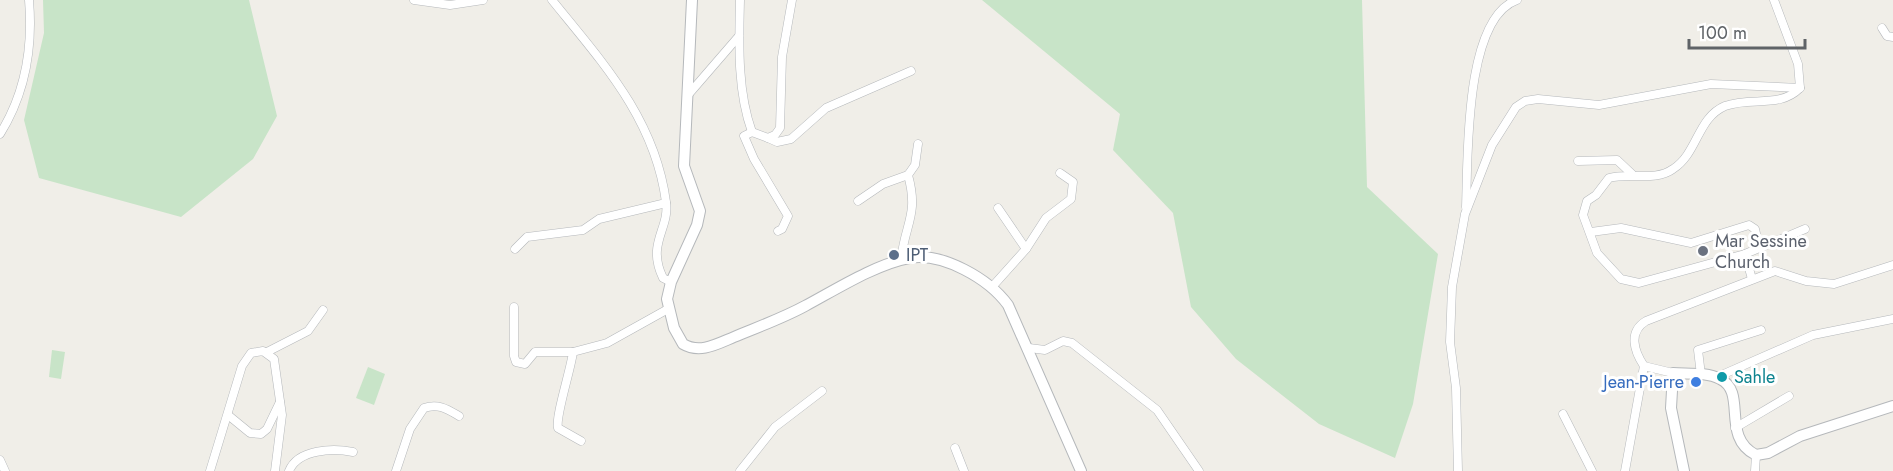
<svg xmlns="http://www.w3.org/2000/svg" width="1893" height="471" font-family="Jost,sans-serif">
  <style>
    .green { fill: #c8e4c8 }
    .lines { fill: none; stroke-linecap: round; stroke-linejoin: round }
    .minor-casing { stroke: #b5b8bb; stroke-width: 9 }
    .tertiary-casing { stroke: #b5b8bb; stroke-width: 12 }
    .minor { stroke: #fff; stroke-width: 8 }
    .tertiary { stroke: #fff; stroke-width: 10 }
    .worship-dot { fill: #6b7280; stroke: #fff; stroke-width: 2 }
    .service-dot { fill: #5c6f8a; stroke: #fff; stroke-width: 2 }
    .culture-dot { fill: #0f9aa8; stroke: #fff; stroke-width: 2 }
    .shop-dot { fill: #3f7fe0; stroke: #fff; stroke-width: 2 }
    .labels { text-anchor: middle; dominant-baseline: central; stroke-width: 6; stroke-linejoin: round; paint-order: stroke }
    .worship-label { font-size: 18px; fill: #5b616d; stroke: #fff; text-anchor: start }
    .service-label { font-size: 18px; fill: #4e5e75; stroke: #fff; text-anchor: start }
    .culture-label { font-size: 18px; fill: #0d838f; stroke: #fff; text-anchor: start }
    .shop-label { font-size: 18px; fill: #366cbe; stroke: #fff; text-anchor: end }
  </style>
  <rect width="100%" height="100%" fill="#f0eee8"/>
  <g class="green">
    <polygon points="43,0 249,0 277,116 253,159 181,217 39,178 24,120 44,33"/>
    <polygon points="982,0 1362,0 1367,187 1438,254 1413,404 1395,458 1319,424 1236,359 1191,307 1173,213 1113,150 1120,114"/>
    <polygon points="52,350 65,352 61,379 49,377"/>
    <polygon points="368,367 385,374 374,405 356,398"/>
  </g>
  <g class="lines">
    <defs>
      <g id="minor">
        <polyline points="414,0 450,5 483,0"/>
        <path d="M 552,0 C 603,63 655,119 666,202 C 670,229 646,243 663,278 L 671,282"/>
        <path d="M 740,0 C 739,42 737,91 752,132 L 768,138 L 775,135 L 780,128 L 782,57 L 792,0"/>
        <polyline points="1882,28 1887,36 1893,37"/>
        <polyline points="688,95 739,36"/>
        <polyline points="752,132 744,136 754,159 788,216 782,229 778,231"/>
        <path d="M 0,134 C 25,94 33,47 29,0"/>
        <polyline points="768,138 777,142 791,139 826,108 911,71"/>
        <polyline points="1578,161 1617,160 1633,175"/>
        <polyline points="858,201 883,184 908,175"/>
        <path d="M 1466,207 C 1468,159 1464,18 1517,0"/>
        <polyline points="998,208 1026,249"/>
        <polyline points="1591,232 1621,228 1691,243 1749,225 1755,229 1759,247"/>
        <polyline points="515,249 527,237 583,230 599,219 666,203"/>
        <path d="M 1745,254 L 1639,283 L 1621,279 L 1597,253 L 1583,215 L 1587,201 L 1596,195 L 1609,178 C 1630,172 1655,182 1673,169 C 1698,153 1697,118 1725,106 C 1752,96 1779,109 1800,88 L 1798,64 L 1774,0"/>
        <path d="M 901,260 C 905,223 919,215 908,175 L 915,165 L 918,144"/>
        <polyline points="1752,279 1745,254 1805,229"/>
        <polyline points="992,287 1026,249 1046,218 1071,199 1073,182 1060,173"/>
        <polyline points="514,307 514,356 516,362 525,364 535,352 573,352 607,343 668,309"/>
        <polyline points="1029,348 1045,350 1063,341 1072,343 1157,410 1199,471"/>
        <polyline points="267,352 308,331 323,310"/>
        <path d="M 573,352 C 571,369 555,417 558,428 L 581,441"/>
        <path d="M 1673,373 L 1644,366 C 1634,351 1628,332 1646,321 L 1775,271 L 1806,281 L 1834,284 L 1893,265"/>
        <polyline points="1701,375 1698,350 1761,330"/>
        <polyline points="1717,377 1813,335 1893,319"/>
        <polyline points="1563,414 1592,471"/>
        <polyline points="228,415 250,433 261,434 267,429 280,402"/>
        <polyline points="1735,428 1789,396"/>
        <polyline points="955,448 964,471"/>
        <polyline points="0,460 5,471"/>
        <polyline points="210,471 242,366 251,353 263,351 274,359 282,415 275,471"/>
        <path d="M 289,471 C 298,449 333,448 353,452"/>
        <path d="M 396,471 L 410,429 L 424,408 C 438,403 447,409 459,416"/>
        <polyline points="740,471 775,427 822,391"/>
        <polyline points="1458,471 1456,388 1450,342 1452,287 1465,214 1492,145 1516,107 1525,101 1538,99 1599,105 1711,84 1800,88"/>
        <polyline points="1625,471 1644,366"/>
        <polyline points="1755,471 1756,455"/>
      </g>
      <g id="tertiary">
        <path d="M 692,0 L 684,166 L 700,211 L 697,225 L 671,282 L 667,299 L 674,328 L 683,344 C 700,354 717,344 734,337 C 758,327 783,318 805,306 C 835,290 876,264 909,258 C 943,252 989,279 1008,305 L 1081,471"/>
        <path d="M 1684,471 L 1671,408 L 1673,373 C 1688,374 1707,372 1720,379 C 1748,392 1720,437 1756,455 L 1768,453 L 1800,436 L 1893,406"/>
      </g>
    </defs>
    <use href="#minor" class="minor-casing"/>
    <use href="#tertiary" class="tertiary-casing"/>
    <use href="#minor" class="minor"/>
    <use href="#tertiary" class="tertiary"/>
  </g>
  <circle class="worship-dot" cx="1703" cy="251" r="6"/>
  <circle class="service-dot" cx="894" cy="255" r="6"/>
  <circle class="culture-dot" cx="1722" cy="377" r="6"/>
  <circle class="shop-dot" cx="1696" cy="382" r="6"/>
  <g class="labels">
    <g class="worship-label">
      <text x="1715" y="241">Mar Sessine<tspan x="1715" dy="21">Church</tspan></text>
    </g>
    <g class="service-label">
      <text x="906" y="255">IPT</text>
    </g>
    <g class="culture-label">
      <text x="1734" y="377">Sahle</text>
    </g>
    <g class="shop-label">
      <text x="1684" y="382">Jean-Pierre</text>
    </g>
  </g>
  <path d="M1689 39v9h116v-9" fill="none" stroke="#5f6367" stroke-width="3"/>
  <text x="1698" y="39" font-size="18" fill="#5f6367" stroke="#ffffff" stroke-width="4.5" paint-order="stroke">100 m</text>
</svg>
